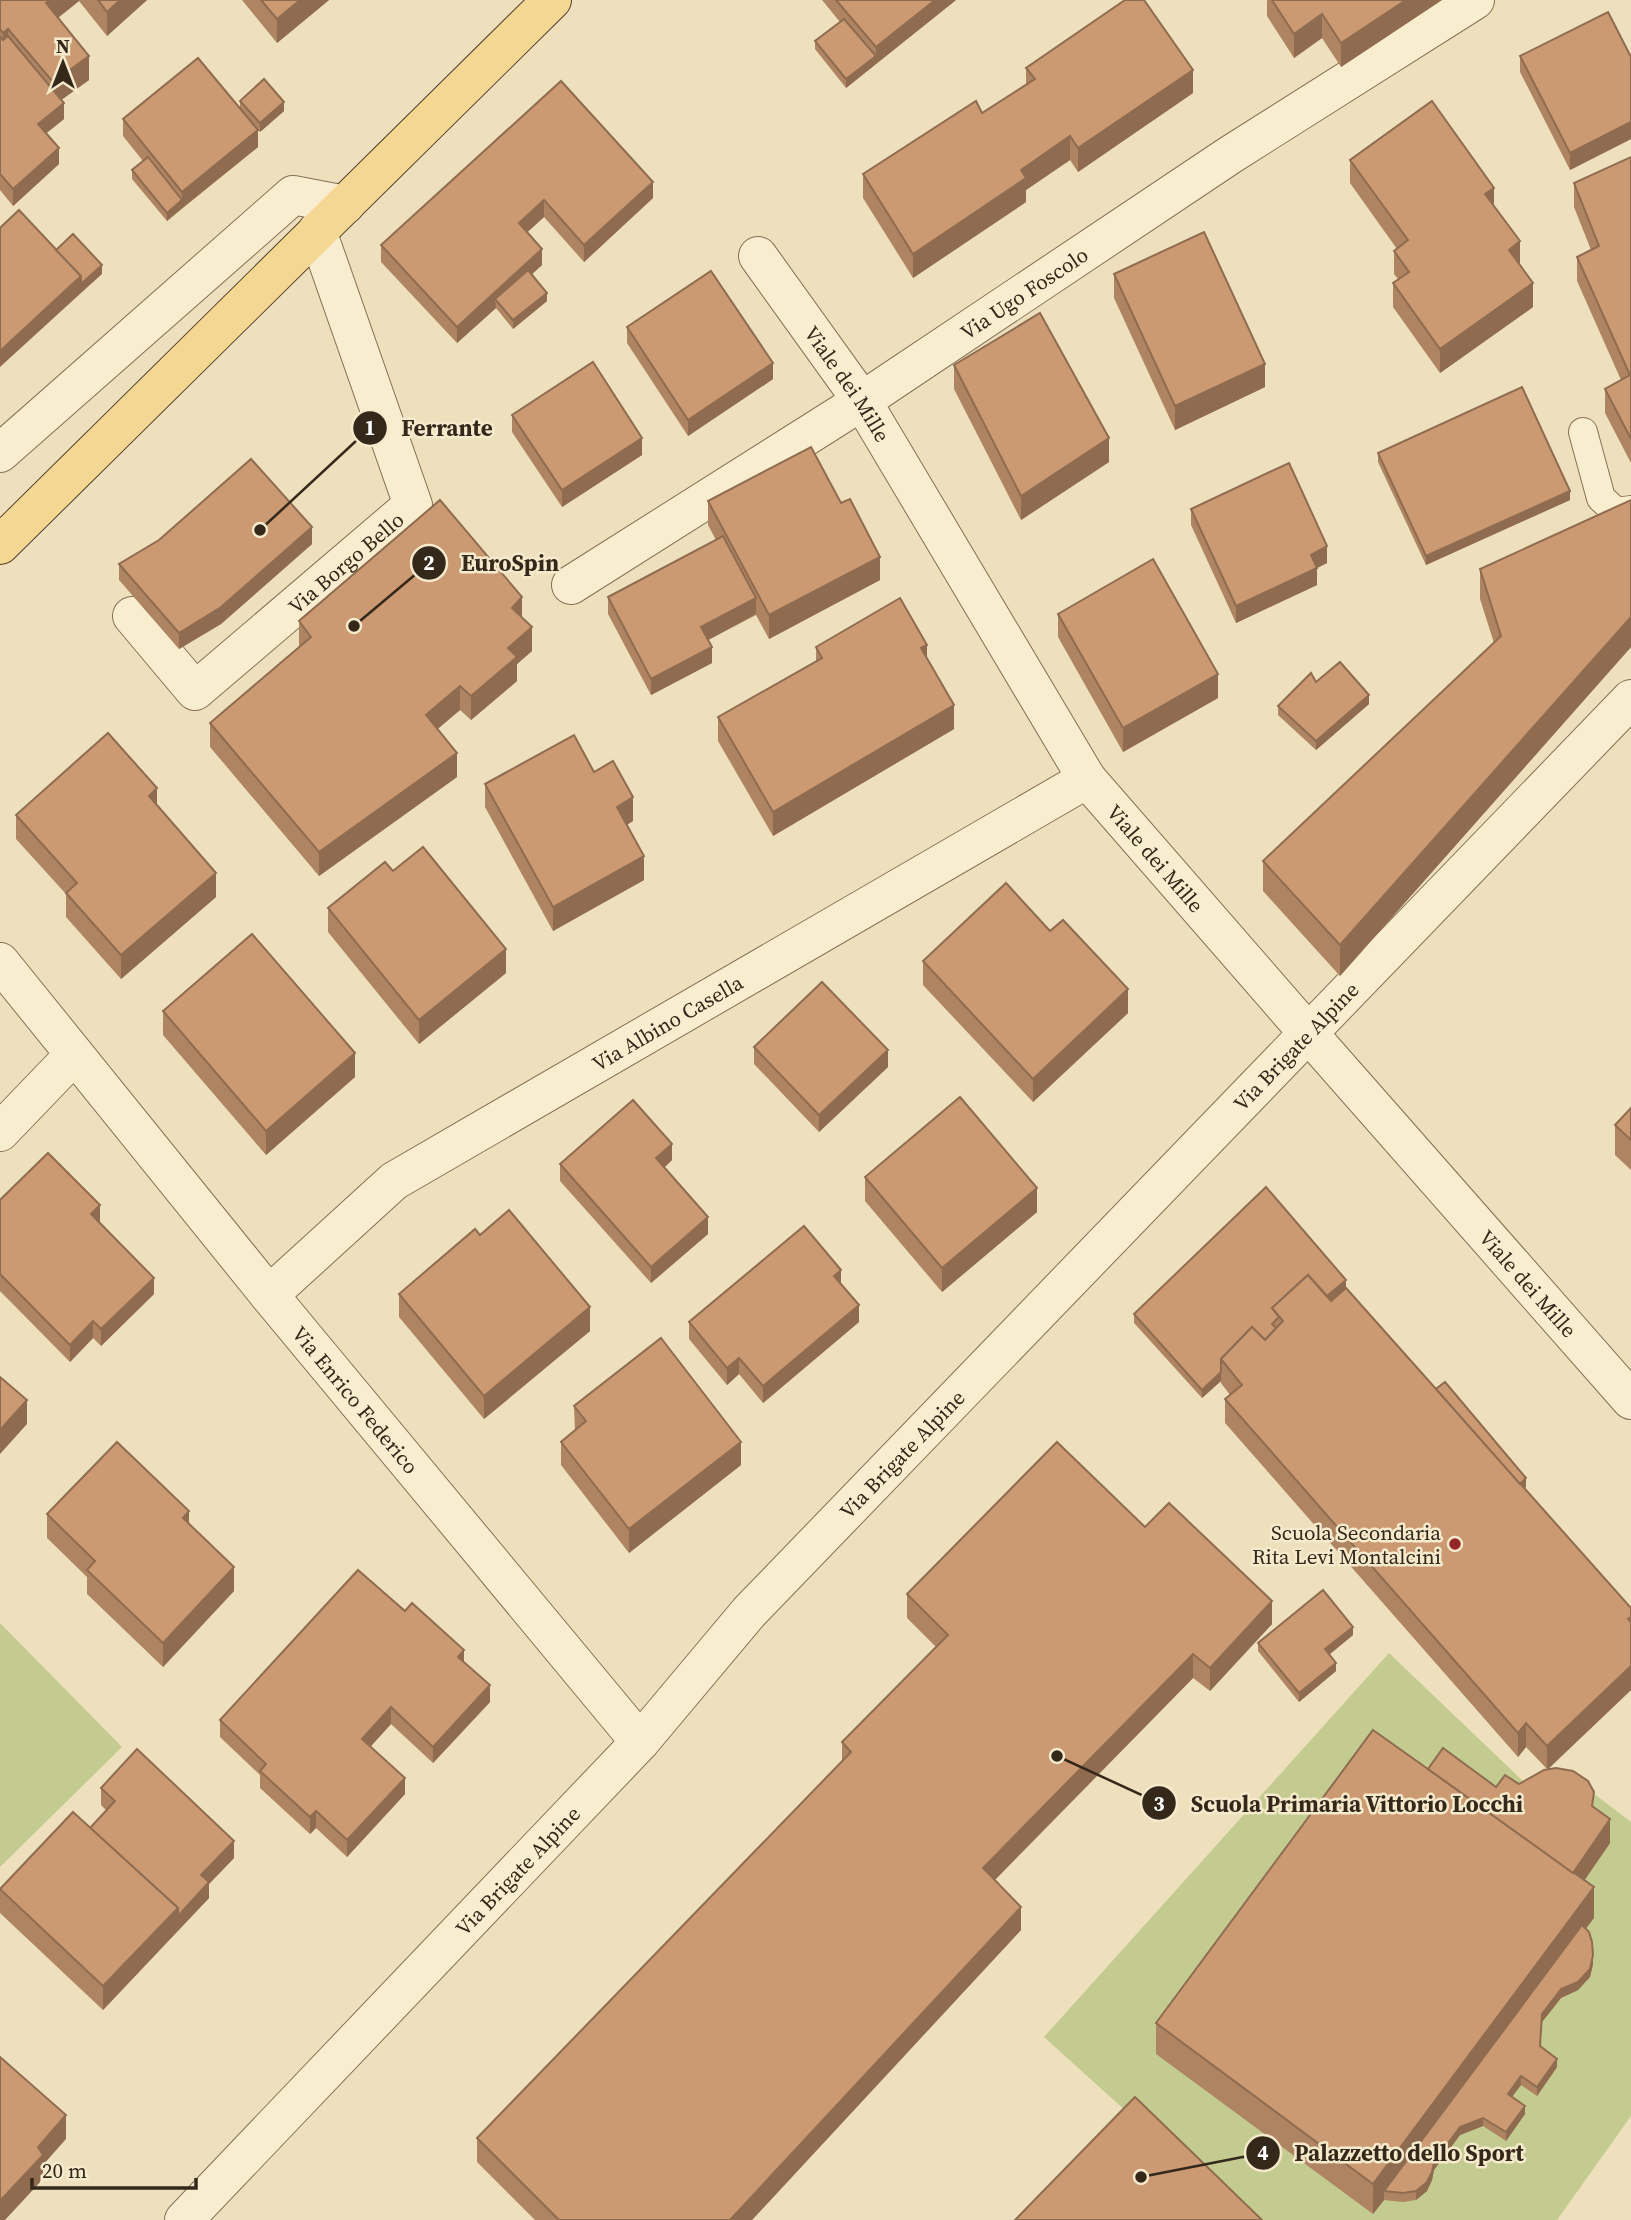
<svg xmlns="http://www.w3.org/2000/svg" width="1631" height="2220" font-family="'Source Serif 4',serif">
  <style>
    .green { fill: #c3cb91 }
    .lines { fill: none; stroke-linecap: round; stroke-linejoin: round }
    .service-casing { stroke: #857056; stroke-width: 30 }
    .pedestrian-casing { stroke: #857056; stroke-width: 40 }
    .minor-casing { stroke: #857056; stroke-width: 40 }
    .primary-casing { stroke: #523e2b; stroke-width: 40 }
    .service { stroke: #f9edcf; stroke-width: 28 }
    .pedestrian { stroke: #f9edcf; stroke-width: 38 }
    .minor { stroke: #f9edcf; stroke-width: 38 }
    .primary { stroke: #f3d792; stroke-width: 38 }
    .wall { fill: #af8462 }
    .shaded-wall { fill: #8f6c50 }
    .building { fill: #cc9a72; stroke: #8f6c50; stroke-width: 2 }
    .poi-dot { fill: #942826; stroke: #f5eacc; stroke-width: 2.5 }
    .labels { text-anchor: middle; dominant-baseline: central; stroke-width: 5; stroke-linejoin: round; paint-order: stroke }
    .street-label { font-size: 21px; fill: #34281b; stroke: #f5eacc }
    .poi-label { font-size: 21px; fill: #34281b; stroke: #f5eacc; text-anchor: end }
    .leader { fill: none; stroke: #34281b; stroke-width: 2.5 }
    .callout-dot { fill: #34281b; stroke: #f5eacc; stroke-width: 2.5 }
    .mark-label { font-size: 21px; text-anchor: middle; font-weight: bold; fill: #fff }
    .callout-label { font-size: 23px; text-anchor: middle; font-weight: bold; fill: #34281b; stroke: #f5eacc; stroke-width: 5; stroke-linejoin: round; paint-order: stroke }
  </style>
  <rect width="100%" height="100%" fill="#eee0bc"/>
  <g class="green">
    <polygon points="0,1623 122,1747 0,1867"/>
    <polygon points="1389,1653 1524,1782 1580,1783 1631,1822 1631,2116 1557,2220 1027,2220 1128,2113 1044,2037"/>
  </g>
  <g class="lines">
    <defs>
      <polyline id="service" points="1583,432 1601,498 1616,512 1631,510"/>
      <g id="pedestrian">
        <path id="s1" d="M 1309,1034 L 1631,1400"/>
      </g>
      <g id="minor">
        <path id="s2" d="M 758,256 L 862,401 L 1087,779 L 1309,1034"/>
        <polyline points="0,453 293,195 345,205"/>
        <path id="s3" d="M 571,585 L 862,401 L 1230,155 L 1475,0"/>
        <path id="s4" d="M 132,616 L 195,691 L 413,505 L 317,231"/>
        <path id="s5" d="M 0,962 L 269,1295 L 640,1742"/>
        <polyline points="0,1132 74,1055"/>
        <path id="s6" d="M 269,1295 L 394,1181 L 1087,779"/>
        <path id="s7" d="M 184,2220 L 640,1742 L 749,1612 L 1631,699"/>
      </g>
      <polyline id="primary" points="0,545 552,0"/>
    </defs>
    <use href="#service" class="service-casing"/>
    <use href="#pedestrian" class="pedestrian-casing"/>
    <use href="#minor" class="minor-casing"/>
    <use href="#primary" class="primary-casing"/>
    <use href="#service" class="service"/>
    <use href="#pedestrian" class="pedestrian"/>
    <use href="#minor" class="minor"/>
    <use href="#primary" class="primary"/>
  </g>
  <g class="wall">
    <polygon points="0,0 147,0 107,36 79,1 58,18 89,80 61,100 64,119 46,133 59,164 13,206 0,190"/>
    <polygon points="242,0 329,0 277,43"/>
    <polygon points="822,0 956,0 846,88 815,49 815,41 840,22"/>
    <polygon points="1267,0 1442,0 1341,67 1322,38 1294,58 1267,16"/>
    <polygon points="1520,56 1631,57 1631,139 1570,170 1520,72"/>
    <polygon points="1026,68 1193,93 1078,172 1070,160 1026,190 1026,202 913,278 863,198 863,174 982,113 1026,85"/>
    <polygon points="561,81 653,198 584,262 544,217 527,232 542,265 532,274 547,301 513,329 496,308 457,343 381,262 381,245"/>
    <polygon points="240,101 284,111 260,132 252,123 258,147 167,221 132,179 132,170 143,161 123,136 123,119 240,108"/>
    <polygon points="1631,157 1631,463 1605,413 1605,389 1621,380 1577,281 1577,257 1591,250 1574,207 1574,183"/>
    <polygon points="1350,160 1494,206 1520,265 1533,307 1440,373 1393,307 1393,283 1398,279 1394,274 1394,251 1397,249 1350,183"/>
    <polygon points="1114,274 1265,387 1175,430 1114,298"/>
    <polygon points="627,327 773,379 688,436 627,343"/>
    <polygon points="954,365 1109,462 1021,520 954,389"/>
    <polygon points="512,415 642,455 562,507 512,432"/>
    <polygon points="1378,453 1570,500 1426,565 1378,462"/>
    <polygon points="1631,500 1631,647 1340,976 1263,891 1263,861 1494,643 1480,599 1480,569"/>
    <polygon points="708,501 880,580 769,639 756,615 708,640 712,663 651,695 608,614 608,597 716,540 708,525"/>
    <polygon points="1191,509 1327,563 1317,568 1317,585 1236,623 1191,525"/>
    <polygon points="312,544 221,624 179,649 119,580 119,564"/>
    <polygon points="1058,614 1218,698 1123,752 1058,637"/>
    <polygon points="522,618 532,651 517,664 517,681 471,720 460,710 437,729 457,777 319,876 210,747 210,723 300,647 299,645 299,621"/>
    <polygon points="816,647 927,659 954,729 773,836 718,741 718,717 816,661"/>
    <polygon points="1369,704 1316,750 1278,715 1278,706"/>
    <polygon points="594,772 633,821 627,825 644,880 553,931 485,807 485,784"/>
    <polygon points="157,806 216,897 121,979 66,917 66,894 16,839 16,815"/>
    <polygon points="393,871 506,973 419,1044 328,932 328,908"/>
    <polygon points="1050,931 1128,1013 1033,1102 923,985 923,961"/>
    <polygon points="163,1011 355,1077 266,1155 163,1035"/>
    <polygon points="754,1047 888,1067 819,1132 754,1064"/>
    <polygon points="1631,1108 1631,1170 1615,1155 1615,1125"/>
    <polygon points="672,1160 664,1168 708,1234 651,1283 560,1181 560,1164"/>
    <polygon points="865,1177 1037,1212 942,1292 865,1201"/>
    <polygon points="0,1200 100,1222 154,1294 101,1346 93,1338 70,1362 0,1291"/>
    <polygon points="480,1235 590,1331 484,1419 399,1317 399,1294"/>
    <polygon points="841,1284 859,1322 763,1403 739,1374 727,1385 689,1339 689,1322"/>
    <polygon points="1346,1288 1436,1389 1526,1487 1524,1488 1631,1608 1631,1690 1548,1769 1594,1807 1610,1843 1584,1881 1594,1918 1585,1928 1593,1964 1590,1977 1578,1990 1561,1998 1542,2022 1540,2046 1557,2067 1537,2096 1521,2085 1512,2097 1525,2114 1506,2141 1483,2126 1460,2135 1434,2170 1432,2180 1427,2191 1416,2200 1403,2202 1384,2200 1373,2214 1156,2054 1156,2023 1428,1769 1496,1787 1519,1784 1547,1769 1526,1747 1518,1757 1225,1423 1225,1399 1230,1395 1221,1383 1221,1381 1202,1398 1134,1323 1134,1314"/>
    <polygon points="574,1406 741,1465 629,1553 561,1465 561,1442 575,1431"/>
    <polygon points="47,1514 189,1523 234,1591 163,1667 87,1594 87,1577 47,1538"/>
    <polygon points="1145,1527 1272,1624 1210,1691 1193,1678 995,1880 1021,1930 752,2220 535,2220 477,2162 477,2138 842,1762 842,1742 936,1647 907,1618 907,1594"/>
    <polygon points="1353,1635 1330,1654 1336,1671 1299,1702 1258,1651 1258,1643"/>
    <polygon points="464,1663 490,1702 433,1763 391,1724 370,1747 405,1794 347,1857 316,1828 310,1834 260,1788 260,1775 220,1737 220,1720"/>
    <polygon points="101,1788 234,1858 209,1884 209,1898 103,2010 0,1913 0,1889 90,1828 106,1810 101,1805"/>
  </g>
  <g class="shaded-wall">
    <polygon points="50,0 79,0 79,1 46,27 46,3"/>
    <polygon points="120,0 147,0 107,36 107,12"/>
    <polygon points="300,0 329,0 277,43 277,19"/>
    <polygon points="935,0 956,0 876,64 876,47"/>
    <polygon points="1406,0 1442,0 1341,67 1341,43"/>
    <polygon points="1322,14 1322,38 1294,58 1294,34"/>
    <polygon points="8,29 8,53 3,57 3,33"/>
    <polygon points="89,56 89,80 53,106 53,82"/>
    <polygon points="876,56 876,64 846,88 846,79"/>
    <polygon points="1193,70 1193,93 1078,172 1078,148"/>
    <polygon points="284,102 284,111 260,132 260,123"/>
    <polygon points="64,103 64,119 38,140 38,124"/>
    <polygon points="1631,122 1631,139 1570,170 1570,153"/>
    <polygon points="258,130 258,147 182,208 182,192"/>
    <polygon points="1070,136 1070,160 1026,190 1026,202 913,278 913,254 1021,170"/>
    <polygon points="59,148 59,164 13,206 13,189"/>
    <polygon points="653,182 653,198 584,262 584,245"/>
    <polygon points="1494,188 1494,212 1485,194"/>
    <polygon points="182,200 182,208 167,221 167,213"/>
    <polygon points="544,200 544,217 519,240 519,223"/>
    <polygon points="1520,241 1520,265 1509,250"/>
    <polygon points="542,249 542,265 500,304 495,299 496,308 457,343 457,327"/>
    <polygon points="102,265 102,274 81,293 81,284"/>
    <polygon points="81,276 81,293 0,367 0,351"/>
    <polygon points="1533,283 1533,307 1440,373 1440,349"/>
    <polygon points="547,293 547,301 513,329 513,320"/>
    <polygon points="773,363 773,379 688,436 688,420"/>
    <polygon points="1265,364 1265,387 1175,430 1175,406"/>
    <polygon points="642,438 642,455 562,507 562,490"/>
    <polygon points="1109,438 1109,462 1021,520 1021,496"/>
    <polygon points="1570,491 1570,500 1426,565 1426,556"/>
    <polygon points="312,527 312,544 221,624 179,649 179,633"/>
    <polygon points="1327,546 1327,563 1311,571 1311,555"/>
    <polygon points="880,557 880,580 769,639 769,615"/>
    <polygon points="1317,568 1317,585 1236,623 1236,606"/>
    <polygon points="522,597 522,621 512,608"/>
    <polygon points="756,598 756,614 701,644 701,627"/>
    <polygon points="1631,617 1631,647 1340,976 1340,945"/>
    <polygon points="532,627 532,651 517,664 517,681 471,720 471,696 508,648"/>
    <polygon points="927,645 927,669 921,648"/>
    <polygon points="712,647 712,663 651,695 651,679"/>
    <polygon points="1218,674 1218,698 1123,752 1123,728"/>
    <polygon points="460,686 460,710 426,739 426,715"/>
    <polygon points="1369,695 1369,704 1316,750 1316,741"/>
    <polygon points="954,705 954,729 773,836 773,812"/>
    <polygon points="457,753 457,777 319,876 319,852"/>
    <polygon points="157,788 157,812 149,796"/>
    <polygon points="633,797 633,821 617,830 617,807"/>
    <polygon points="644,856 644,880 553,931 553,907"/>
    <polygon points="216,873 216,897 121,979 121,955"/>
    <polygon points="506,949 506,973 419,1044 419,1020"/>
    <polygon points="1128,989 1128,1013 1033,1102 1033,1079"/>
    <polygon points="888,1050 888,1067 819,1132 819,1115"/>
    <polygon points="355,1053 355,1077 266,1155 266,1131"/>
    <polygon points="672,1144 672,1160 656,1175 656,1158"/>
    <polygon points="1037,1188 1037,1212 942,1292 942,1268"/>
    <polygon points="100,1205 100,1222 91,1230 91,1214"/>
    <polygon points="708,1217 708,1234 651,1283 651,1267"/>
    <polygon points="841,1270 841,1286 834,1276"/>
    <polygon points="154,1278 154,1294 101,1346 101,1329"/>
    <polygon points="1346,1280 1346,1288 1318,1311 1318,1303"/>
    <polygon points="859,1305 859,1322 763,1403 763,1386"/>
    <polygon points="590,1307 590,1331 484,1419 484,1396"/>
    <polygon points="93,1321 93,1338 70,1362 70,1345"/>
    <polygon points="739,1358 739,1374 727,1385 727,1368"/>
    <polygon points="1221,1372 1221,1381 1202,1398 1202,1390"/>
    <polygon points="27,1400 27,1424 0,1454 0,1430"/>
    <polygon points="741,1442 741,1465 629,1553 629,1529"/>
    <polygon points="1526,1478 1526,1487 1512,1499 1512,1491"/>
    <polygon points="189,1511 189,1535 183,1518"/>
    <polygon points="234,1567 234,1591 163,1667 163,1643"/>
    <polygon points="1272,1601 1272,1624 1210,1691 1210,1668"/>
    <polygon points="1353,1627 1353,1635 1325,1658 1325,1649"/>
    <polygon points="464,1650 464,1667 458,1657"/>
    <polygon points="1193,1654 1193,1678 983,1892 983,1868"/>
    <polygon points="1336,1663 1336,1671 1299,1702 1299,1693"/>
    <polygon points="1631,1666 1631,1690 1547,1770 1547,1746"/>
    <polygon points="490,1685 490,1702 433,1763 433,1747"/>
    <polygon points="391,1707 391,1724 362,1756 362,1739"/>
    <polygon points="1526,1723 1526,1747 1518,1757 1518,1733"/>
    <polygon points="405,1778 405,1794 347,1857 347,1840"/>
    <polygon points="316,1811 316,1828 310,1834 310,1817"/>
    <polygon points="1610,1819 1610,1843 1570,1901 1570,1877"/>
    <polygon points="234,1841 234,1858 209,1884 209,1898 103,2010 103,1986 201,1875"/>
    <polygon points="1594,1887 1594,1918 1390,2192 1384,2191 1384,2200 1373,2214 1373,2184"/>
    <polygon points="1021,1907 1021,1930 752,2220 730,2220"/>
    <polygon points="1593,1955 1593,1964 1590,1977 1578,1990 1561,1998 1542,2022 1542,2014 1561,1989"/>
    <polygon points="1557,2059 1557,2067 1537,2096 1537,2087"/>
    <polygon points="1521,2076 1521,2085 1508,2102 1508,2094"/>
    <polygon points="1525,2106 1525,2114 1506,2141 1506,2132"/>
    <polygon points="66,2115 66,2139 43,2165 43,2179 5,2220 0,2220 0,2201 38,2147"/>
    <polygon points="1483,2118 1483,2126 1460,2135 1434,2170 1432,2180 1427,2191 1416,2200 1416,2191 1434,2162 1460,2127"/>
  </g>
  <g class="building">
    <polygon points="0,0 50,0 46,3 89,56 53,82 8,29 3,33 0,29"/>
    <polygon points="98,0 120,0 107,12"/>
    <polygon points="261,0 300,0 277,19"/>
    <polygon points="836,0 935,0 876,47"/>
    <polygon points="1125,0 1144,0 1193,70 1078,148 1070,136 1021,170 1026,178 913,254 863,174 976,101 982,113 1035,79 1026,68"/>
    <polygon points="1272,0 1406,0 1341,43 1322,14 1294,34"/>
    <polygon points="1608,12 1631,57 1631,122 1570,153 1520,56"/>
    <polygon points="844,19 876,56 846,79 815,41"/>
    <polygon points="0,36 3,40 8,36 64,103 38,124 59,148 13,189 0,174"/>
    <polygon points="198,58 258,130 182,192 123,119"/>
    <polygon points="264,79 284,102 260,123 240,101"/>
    <polygon points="561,81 653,182 584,245 544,200 519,223 542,249 457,327 381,245"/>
    <polygon points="1432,101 1494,188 1485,194 1520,241 1509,250 1533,283 1440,349 1393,283 1409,272 1394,251 1408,240 1350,160"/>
    <polygon points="148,157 182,200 167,213 132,170"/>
    <polygon points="1631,157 1631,439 1605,389 1630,375 1577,257 1599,246 1574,183"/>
    <polygon points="19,210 81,276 0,351 0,228"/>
    <polygon points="1204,232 1265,364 1175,406 1114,274"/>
    <polygon points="73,234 102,265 81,284 81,276 56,250"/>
    <polygon points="528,270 547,293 513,320 495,299"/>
    <polygon points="711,271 773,363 688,420 627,327"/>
    <polygon points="1040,313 1109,438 1021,496 954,365"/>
    <polygon points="593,362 642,438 562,490 512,415"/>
    <polygon points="1522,387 1570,491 1426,556 1378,453"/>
    <polygon points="811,447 841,503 850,499 880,557 769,615 708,501"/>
    <polygon points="251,459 312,527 221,607 179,633 119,564 159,540"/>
    <polygon points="1289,463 1327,546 1311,555 1317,568 1236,606 1191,509"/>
    <polygon points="440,500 522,597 512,608 532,627 508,648 517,657 471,696 460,686 426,715 457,753 319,852 210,723 311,637 299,621"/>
    <polygon points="1631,500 1631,617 1340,945 1263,861 1501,636 1480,569"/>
    <polygon points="723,536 756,598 701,627 712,647 651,679 608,597"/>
    <polygon points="1153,559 1218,674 1123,728 1058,614"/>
    <polygon points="900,598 927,645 921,648 954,705 773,812 718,717 822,658 816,647"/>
    <polygon points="1340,662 1369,695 1316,741 1278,706 1311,673 1316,682"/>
    <polygon points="108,733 157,788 149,796 216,873 121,955 66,893 77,883 16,815"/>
    <polygon points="574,735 594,772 613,761 633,797 617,807 644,856 553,907 485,784"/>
    <polygon points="423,847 506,949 419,1020 328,908 385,862 393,871"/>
    <polygon points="1006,883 1050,931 1063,920 1128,989 1033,1079 923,961"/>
    <polygon points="252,934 355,1053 266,1131 163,1011"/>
    <polygon points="822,982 888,1050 819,1115 754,1047"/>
    <polygon points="960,1097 1037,1188 942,1268 865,1177"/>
    <polygon points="633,1100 672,1144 656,1158 708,1217 651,1267 560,1164"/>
    <polygon points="1631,1108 1631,1140 1615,1125"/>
    <polygon points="48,1153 100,1205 91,1214 154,1278 101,1329 93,1321 70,1345 0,1274 0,1200"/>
    <polygon points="1266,1187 1346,1280 1327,1296 1308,1275 1272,1308 1279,1317 1272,1324 1276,1328 1265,1340 1252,1327 1221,1359 1221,1372 1202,1390 1134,1314"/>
    <polygon points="509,1210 590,1307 484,1396 399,1294 475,1229 480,1235"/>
    <polygon points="804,1226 841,1270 834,1276 859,1305 763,1386 739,1358 727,1368 689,1322"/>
    <polygon points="1308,1275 1331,1301 1346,1288 1631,1608 1631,1617 1628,1619 1631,1622 1631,1666 1547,1746 1526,1723 1518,1733 1225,1399 1242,1385 1221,1359 1252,1327 1265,1340 1283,1321 1272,1308"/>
    <polygon points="661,1338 741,1442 629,1529 561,1442 586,1421 574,1406"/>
    <polygon points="0,1377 27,1400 0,1430"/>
    <polygon points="1445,1382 1526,1478 1520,1484 1436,1389"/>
    <polygon points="117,1442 189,1511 183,1518 234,1567 163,1643 87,1570 95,1561 47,1514"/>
    <polygon points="1057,1442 1145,1527 1169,1503 1272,1601 1210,1668 1193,1654 983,1868 1021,1907 730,2220 559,2220 477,2138 851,1752 842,1742 948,1635 907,1594"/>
    <polygon points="358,1570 405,1611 412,1603 464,1650 458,1657 490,1685 433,1747 391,1707 362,1739 405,1778 347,1840 316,1811 310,1817 260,1771 266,1764 220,1720"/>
    <polygon points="1323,1590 1353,1627 1325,1649 1336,1663 1299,1693 1258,1643"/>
    <polygon points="1373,1730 1594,1887 1373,2184 1156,2023"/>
    <polygon points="1443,1748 1496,1787 1505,1775 1519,1784 1544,1770 1556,1768 1573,1771 1588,1781 1594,1792 1592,1806 1610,1819 1573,1873 1428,1769"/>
    <polygon points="137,1749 234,1841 201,1875 209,1882 178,1916 178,1908 90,1828 115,1801 101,1788"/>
    <polygon points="73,1812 178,1908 103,1986 0,1889"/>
    <polygon points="1582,1925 1589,1932 1592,1942 1593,1955 1590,1969 1578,1982 1561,1989 1542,2014 1540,2046 1557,2059 1537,2087 1521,2076 1508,2094 1525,2106 1506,2132 1483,2118 1460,2127 1434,2162 1432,2172 1427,2182 1416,2191 1403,2193 1384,2191"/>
    <polygon points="0,2057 66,2115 38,2147 43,2155 0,2201"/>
    <polygon points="1135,2097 1262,2220 1015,2220"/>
  </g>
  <circle class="poi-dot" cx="1455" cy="1544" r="7"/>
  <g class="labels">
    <g class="street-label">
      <text stroke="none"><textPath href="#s3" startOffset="539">Via Ugo Foscolo</textPath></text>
      <text stroke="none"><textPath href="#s2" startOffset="156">Viale dei Mille</textPath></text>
      <text stroke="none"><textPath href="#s4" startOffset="296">Via Borgo Bello</textPath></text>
      <text stroke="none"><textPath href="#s2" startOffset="723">Viale dei Mille</textPath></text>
      <text stroke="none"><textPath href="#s6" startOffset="485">Via Albino Casella</textPath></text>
      <text stroke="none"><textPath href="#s7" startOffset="1617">Via Brigate Alpine</textPath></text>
      <text stroke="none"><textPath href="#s1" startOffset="332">Viale dei Mille</textPath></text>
      <text stroke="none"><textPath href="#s5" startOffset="564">Via Enrico Federico</textPath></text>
      <text stroke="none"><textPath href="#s7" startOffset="1050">Via Brigate Alpine</textPath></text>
      <text stroke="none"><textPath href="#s7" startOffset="483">Via Brigate Alpine</textPath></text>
    </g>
    <g class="poi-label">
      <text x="1441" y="1532">Scuola Secondaria<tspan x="1441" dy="24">Rita Levi Montalcini</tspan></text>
    </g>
  </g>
  <path class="leader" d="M260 530L370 428M354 626L429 563M1057 1756L1159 1803M1141 2177L1263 2153"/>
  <g class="callout-dot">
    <circle cx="260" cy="530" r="7"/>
    <circle cx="354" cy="626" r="7"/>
    <circle cx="1057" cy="1756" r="7"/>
    <circle cx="1141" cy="2177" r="7"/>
    <circle cx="370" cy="428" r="18"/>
    <circle cx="429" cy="563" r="18"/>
    <circle cx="1159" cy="1803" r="18"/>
    <circle cx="1263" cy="2153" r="18"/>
  </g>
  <g class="mark-label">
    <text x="370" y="435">1</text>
    <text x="429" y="570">2</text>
    <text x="1159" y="1811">3</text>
    <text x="1263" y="2160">4</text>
  </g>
  <g class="callout-label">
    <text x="447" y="436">Ferrante</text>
    <text x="510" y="571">EuroSpin</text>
    <text x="1357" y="1812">Scuola Primaria Vittorio Locchi</text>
    <text x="1409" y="2161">Palazzetto dello Sport</text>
  </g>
  <g transform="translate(63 63)" stroke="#f5eacc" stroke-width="5" paint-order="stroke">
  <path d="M0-5L12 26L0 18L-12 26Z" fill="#34281b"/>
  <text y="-10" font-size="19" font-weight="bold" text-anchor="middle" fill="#34281b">N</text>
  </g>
  <path d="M32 2178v10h164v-10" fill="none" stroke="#34281b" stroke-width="3.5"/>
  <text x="42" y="2178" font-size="21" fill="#34281b" stroke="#f5eacc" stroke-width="5" paint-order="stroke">20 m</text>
</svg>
